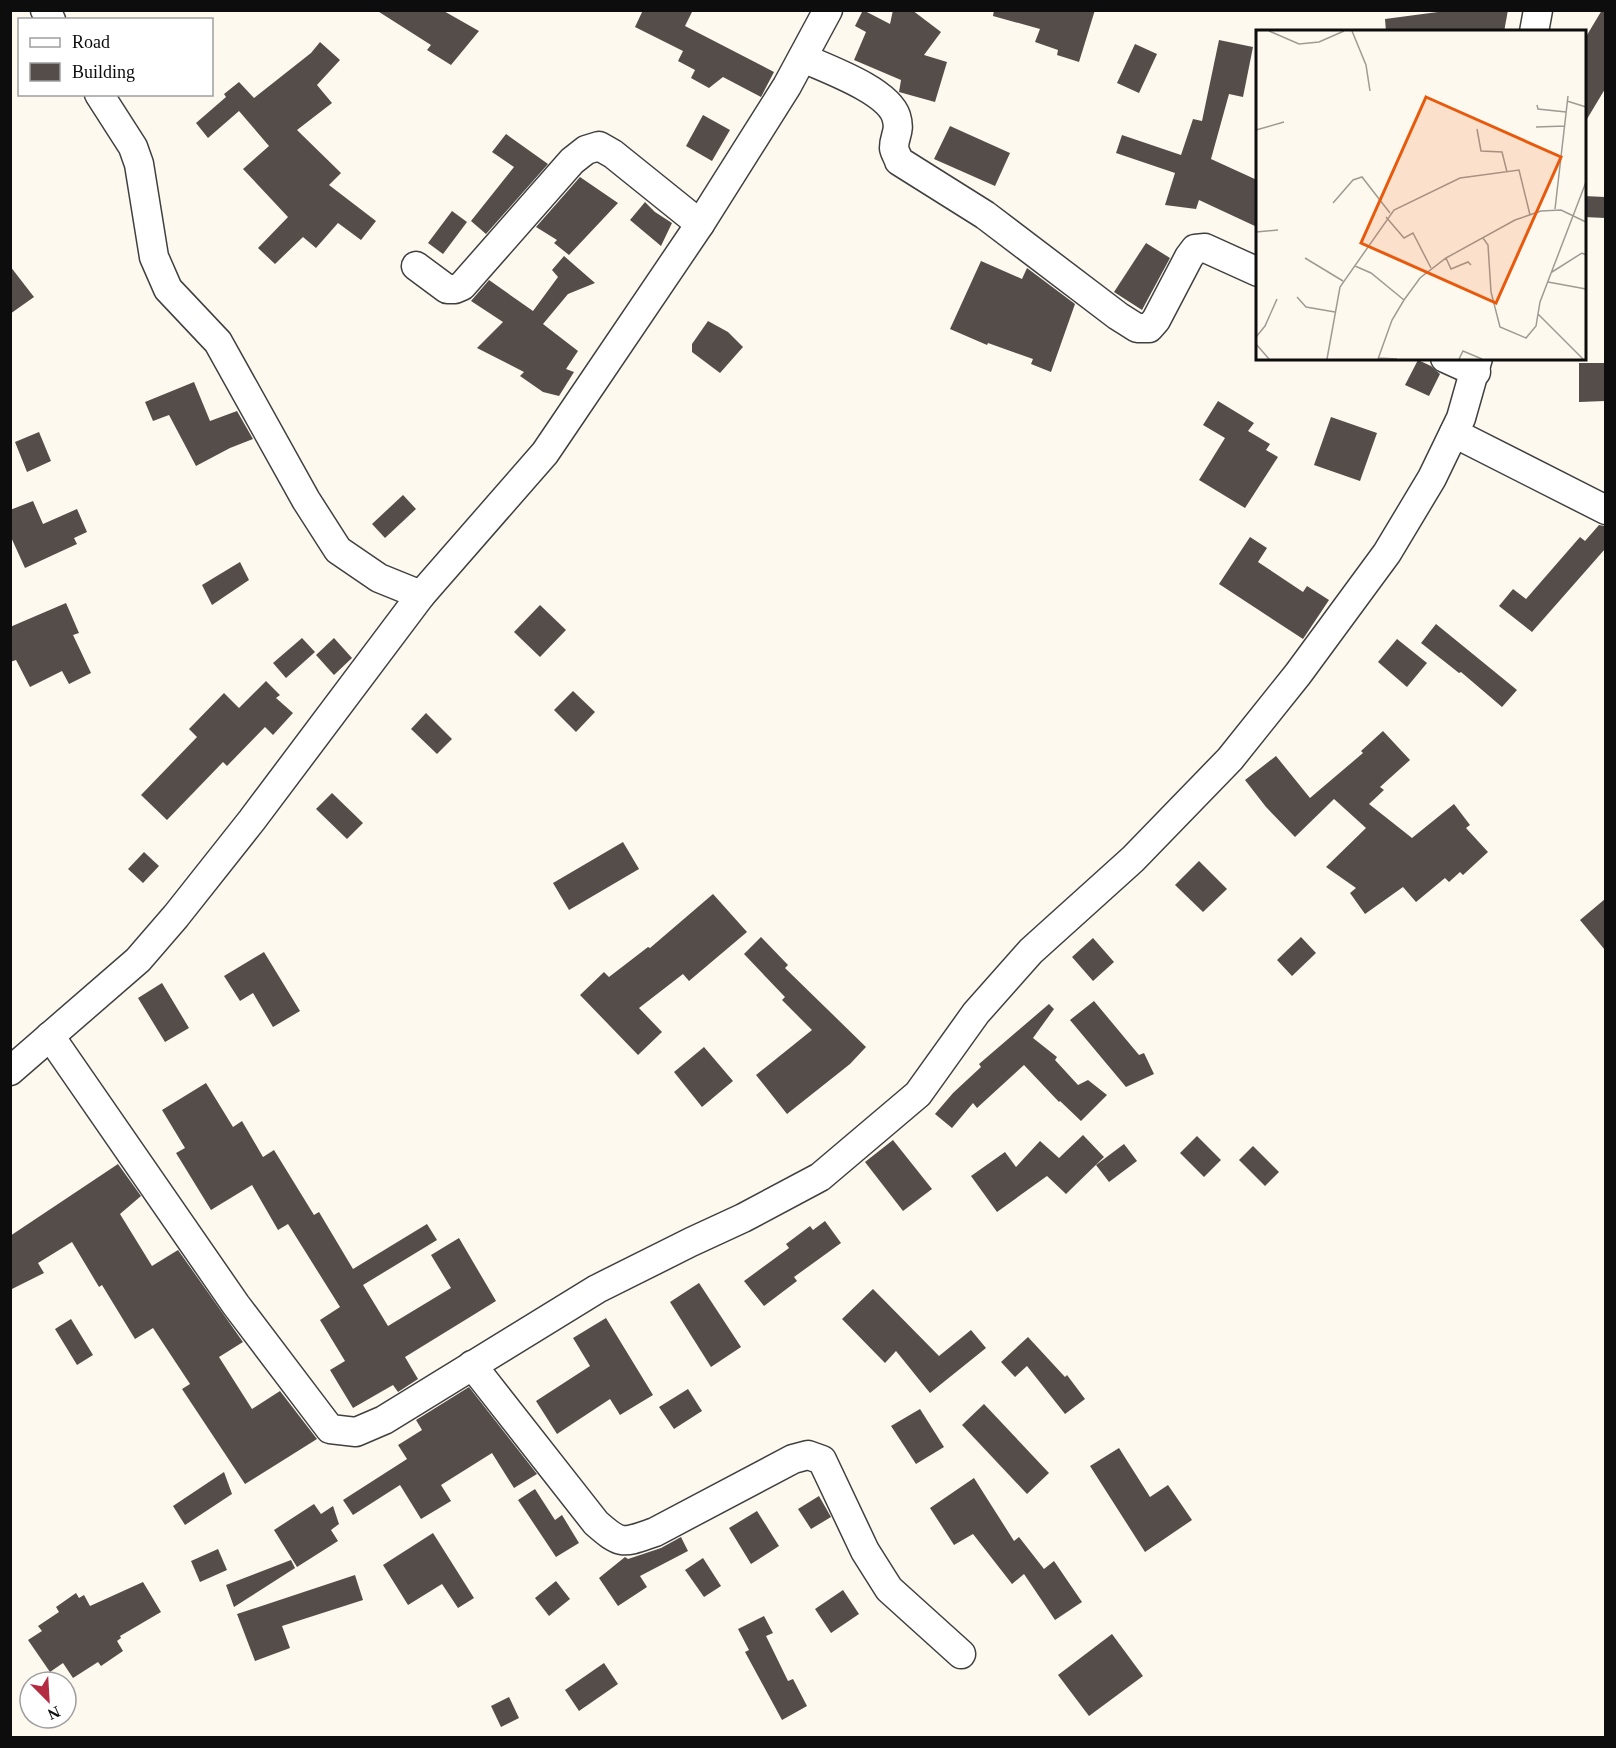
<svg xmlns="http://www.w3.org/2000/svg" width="1616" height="1748" font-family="'Times New Roman',serif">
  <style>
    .building { fill: #554d4a }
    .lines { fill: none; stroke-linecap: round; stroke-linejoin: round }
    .minor-casing { stroke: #404040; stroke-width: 31 }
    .minor { stroke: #fff; stroke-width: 28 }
    .inset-road { fill: none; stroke: #9e9b94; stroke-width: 1.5 }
    .view { fill: #e8590c; fill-opacity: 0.15; stroke: #e8590c; stroke-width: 3 }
    .inset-edge { fill: none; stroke: #0d0d0d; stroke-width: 3 }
  </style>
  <rect width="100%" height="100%" fill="#fef9ee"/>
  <g class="building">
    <polygon points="376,10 442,10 479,31 451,65 427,50 431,45"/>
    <polygon points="643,10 693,10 685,26 774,72 761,97 723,77 709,88 691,78 695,70 678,61 683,51 635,27"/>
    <polygon points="863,10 890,24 893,10 912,10 941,32 924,55 947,62 935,102 899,92 901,80 854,60 866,32 855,26"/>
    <polygon points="994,10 1095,10 1079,62 1057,55 1058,50 1035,42 1040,29 993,16"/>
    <polygon points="1453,10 1508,10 1504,32 1386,32 1385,19"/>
    <polygon points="1602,10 1605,10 1605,89 1584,124 1584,40"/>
    <polygon points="1219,40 1253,47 1243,97 1229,94 1211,159 1257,180 1257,227 1199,200 1196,209 1165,205 1175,173 1116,153 1122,135 1181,155 1193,119 1202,121"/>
    <polygon points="320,42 340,60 317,85 332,103 297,130 341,173 329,185 376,221 361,240 338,223 316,248 303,237 275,264 258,248 288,217 243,169 269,146 239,111 208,138 196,123 226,97 224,94 239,82 254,98 311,53"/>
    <polygon points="1135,44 1157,54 1139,93 1117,83"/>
    <polygon points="703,115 730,130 712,161 686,146"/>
    <polygon points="950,126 1010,153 995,186 934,159"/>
    <polygon points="506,134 548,164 486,234 471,221 514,167 492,152"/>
    <polygon points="580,177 618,203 569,255 554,243 557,240 536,227"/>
    <polygon points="1584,196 1605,197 1605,218 1584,217"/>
    <polygon points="645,202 655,212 672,223 661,246 630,220"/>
    <polygon points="452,211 467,222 443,254 428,243"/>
    <polygon points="1146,243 1170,258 1142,310 1114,292"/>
    <polygon points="564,256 595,283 568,294 543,324 578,351 566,369 574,372 559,396 543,392 520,376 524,372 477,348 503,322 471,301 489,280 533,311 558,277 552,270"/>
    <polygon points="981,261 1022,279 1027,268 1075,304 1051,372 1031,364 1033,359 988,343 987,345 950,329"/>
    <polygon points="10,266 34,297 10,314"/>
    <polygon points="708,321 728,332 743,347 720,373 692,352 692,344"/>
    <polygon points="1418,360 1431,366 1440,374 1429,396 1405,385"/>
    <polygon points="1579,363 1605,363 1605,401 1579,402"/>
    <polygon points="194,382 210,421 237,411 253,439 230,448 196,466 169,415 153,421 145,402"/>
    <polygon points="1218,401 1254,423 1248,431 1270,444 1266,450 1278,457 1245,508 1199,480 1225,438 1203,425"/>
    <polygon points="1331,417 1377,433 1360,481 1314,465"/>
    <polygon points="39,432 51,461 27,472 15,442"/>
    <polygon points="403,495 416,509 385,538 372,524"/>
    <polygon points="33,501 43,524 77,509 87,532 74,538 77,544 25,568 10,535 10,510"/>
    <polygon points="1599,525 1605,526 1605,549 1532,632 1499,606 1513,589 1526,599 1580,537 1585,541"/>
    <polygon points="1250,537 1267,548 1258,562 1303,592 1307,586 1329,600 1303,639 1219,584"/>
    <polygon points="240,562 249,580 212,605 202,585"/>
    <polygon points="66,603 79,633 73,635 91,673 69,684 62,671 30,687 16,660 10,662 10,627"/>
    <polygon points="540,605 566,630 540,657 514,632"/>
    <polygon points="1436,624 1517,690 1502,707 1461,672 1459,673 1421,643"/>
    <polygon points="302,638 315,652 286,678 273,663"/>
    <polygon points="334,638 352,658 334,675 316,655"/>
    <polygon points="1397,639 1427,663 1407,687 1378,662"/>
    <polygon points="266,681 280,695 276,698 293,713 273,735 265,727 227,766 223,762 167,820 141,795 197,737 189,729 224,693 239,708"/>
    <polygon points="573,691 595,712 576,732 554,710"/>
    <polygon points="426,713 452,739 437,754 411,729"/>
    <polygon points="1383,731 1410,760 1380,787 1384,790 1369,804 1412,838 1454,804 1470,825 1466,828 1488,852 1463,875 1460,872 1449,882 1445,878 1416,902 1403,887 1365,914 1350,893 1356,888 1326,867 1366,828 1334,799 1295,837 1266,807 1245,780 1276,756 1310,798 1363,753 1361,751"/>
    <polygon points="332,793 363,823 347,839 316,809"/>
    <polygon points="623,842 639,869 569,910 553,883"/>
    <polygon points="144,852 159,866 143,883 128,869"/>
    <polygon points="1199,861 1227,889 1203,912 1175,885"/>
    <polygon points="713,894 747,932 689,981 683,974 639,1008 662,1032 638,1055 580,995 604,972 609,977 648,947 650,948"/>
    <polygon points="1605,899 1605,950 1580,920"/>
    <polygon points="761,937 788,965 785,968 866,1047 850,1064 787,1114 756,1075 812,1030 782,1000 785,997 744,954"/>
    <polygon points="1301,937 1316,953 1292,976 1277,960"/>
    <polygon points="1093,938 1114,962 1093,981 1072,957"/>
    <polygon points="264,952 300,1011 273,1027 253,993 240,1001 224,976"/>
    <polygon points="162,983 189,1028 165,1042 138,998"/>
    <polygon points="1094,1001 1139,1055 1144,1053 1154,1074 1126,1087 1070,1020"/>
    <polygon points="1049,1004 1054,1009 1033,1038 1057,1057 1055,1060 1078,1085 1088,1080 1107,1095 1081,1121 1060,1101 1059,1102 1024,1065 977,1108 973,1103 952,1128 935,1114 953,1093 981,1067 979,1064"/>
    <polygon points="704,1047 733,1081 702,1107 674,1072"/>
    <polygon points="206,1083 233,1127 242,1121 263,1157 274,1150 314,1215 319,1212 353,1269 427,1224 437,1240 363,1285 388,1326 451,1288 431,1255 459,1238 496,1301 405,1357 418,1379 398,1392 393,1385 353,1408 330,1370 345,1361 320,1320 340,1307 288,1224 278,1230 252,1185 211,1210 176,1153 185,1148 162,1110"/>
    <polygon points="1083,1135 1104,1157 1066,1194 1047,1176 997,1212 971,1176 1005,1152 1016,1167 1040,1141 1059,1158"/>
    <polygon points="1197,1136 1221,1160 1204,1177 1180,1153"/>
    <polygon points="893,1140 932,1189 903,1211 865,1162"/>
    <polygon points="1124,1144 1137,1161 1109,1182 1096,1165"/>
    <polygon points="1253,1146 1279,1172 1265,1186 1239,1160"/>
    <polygon points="118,1164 141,1196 120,1214 152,1266 178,1250 243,1342 219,1357 252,1409 280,1391 317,1439 245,1484 182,1389 190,1384 153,1328 135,1339 102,1285 99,1287 72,1242 38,1263 44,1273 10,1290 10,1236"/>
    <polygon points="825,1221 841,1243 794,1277 797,1281 764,1306 744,1281 789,1248 786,1244 810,1226 813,1230"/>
    <polygon points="699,1283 741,1347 711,1367 670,1302"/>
    <polygon points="873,1289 939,1356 971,1330 986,1348 930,1393 896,1351 885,1363 842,1319"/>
    <polygon points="606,1318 653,1395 620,1415 610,1399 557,1434 536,1401 590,1366 573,1338"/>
    <polygon points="71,1319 93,1355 77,1365 55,1329"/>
    <polygon points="1028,1337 1065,1377 1067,1375 1085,1399 1065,1414 1027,1366 1015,1377 1001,1362"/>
    <polygon points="469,1387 537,1474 514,1488 492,1453 441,1485 451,1501 421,1519 400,1485 353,1515 343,1500 407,1459 398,1445 422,1430 416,1420"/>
    <polygon points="688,1389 702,1411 674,1429 659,1407"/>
    <polygon points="984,1404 1049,1473 1027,1494 962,1425"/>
    <polygon points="920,1409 944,1447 916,1464 891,1426"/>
    <polygon points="1119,1448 1150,1497 1168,1485 1192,1520 1145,1552 1090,1466"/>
    <polygon points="224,1472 232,1494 185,1525 173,1506"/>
    <polygon points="974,1478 1014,1541 1019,1537 1044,1569 1054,1561 1082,1602 1055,1620 1024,1574 1012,1584 973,1534 954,1545 930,1508"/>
    <polygon points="535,1489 555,1520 562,1515 579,1543 556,1557 518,1500"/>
    <polygon points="819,1496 831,1517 811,1529 798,1509"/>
    <polygon points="314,1504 321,1514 333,1506 339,1524 331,1530 338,1541 297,1567 274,1530"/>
    <polygon points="757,1511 779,1546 751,1564 729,1528"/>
    <polygon points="433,1533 474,1598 458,1608 442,1584 408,1605 383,1565"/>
    <polygon points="681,1537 688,1551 640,1576 647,1587 618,1606 599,1578 625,1557 628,1559 661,1548"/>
    <polygon points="218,1549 227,1570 200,1582 191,1561"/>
    <polygon points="703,1558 721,1586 704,1597 685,1570"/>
    <polygon points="291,1560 295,1568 234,1607 226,1585"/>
    <polygon points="355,1575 363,1600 282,1626 290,1648 255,1661 237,1614"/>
    <polygon points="556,1581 570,1599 549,1616 535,1598"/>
    <polygon points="143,1582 161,1612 120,1636 121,1638 117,1641 123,1651 101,1666 98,1662 73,1678 63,1663 50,1672 28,1640 42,1631 38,1626 59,1612 56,1607 76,1593 79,1598 84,1595 90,1606"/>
    <polygon points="843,1590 859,1614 831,1633 815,1609"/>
    <polygon points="764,1616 773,1633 766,1636 788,1681 793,1679 807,1706 782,1720 745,1652 749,1650 738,1629"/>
    <polygon points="1112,1634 1143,1676 1089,1716 1058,1675"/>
    <polygon points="604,1663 618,1684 579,1711 565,1690"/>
    <polygon points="509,1697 519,1718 501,1727 491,1706"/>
  </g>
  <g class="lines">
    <defs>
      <g id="minor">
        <polyline points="45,10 51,20"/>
        <polyline points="1534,32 1538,10"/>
        <path d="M 803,58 C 827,69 887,90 896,116 C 901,132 894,135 894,148 C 894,151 898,157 899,161 L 985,215 L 1118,316 L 1137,328 L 1149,328 L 1156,320 L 1189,257 L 1195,249 L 1205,248 L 1258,272"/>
        <polyline points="99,94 133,147 139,164 154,257 168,289 218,342 306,500 338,550 379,578 421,595"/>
        <polyline points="416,266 447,289 455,289 462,286 572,161 586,150 599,146 613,154 700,224"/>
        <polyline points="1445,358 1476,372"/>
        <polyline points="1454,433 1606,510"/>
        <polyline points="50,1036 236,1305 330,1429 356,1432 384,1420 597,1289 691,1242 743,1218 820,1177 918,1094 976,1013 1031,951 1133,859 1230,759 1298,674 1387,553 1432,478 1461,418 1478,358"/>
        <polyline points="10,1071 138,960 176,916 252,820 421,595 545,453 700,224 787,86 828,10"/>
        <path d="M 472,1365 L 596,1523 C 622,1546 623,1543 655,1532 L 793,1459 L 808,1455 L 822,1460 L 865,1551 L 889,1589 L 961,1654"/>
      </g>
    </defs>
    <use href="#minor" class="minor-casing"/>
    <use href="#minor" class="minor"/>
  </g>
  <g transform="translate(1256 30)">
    <rect width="330" height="330" fill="#fef9ee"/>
    <path class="inset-road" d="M 13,1 L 43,14 L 63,12 L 88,1M 96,1 L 110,35 L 114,61M 311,71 L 330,77M 281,75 L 282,79 L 310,82M 280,97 L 309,96M 221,99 L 225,121 L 246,122 L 251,142M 0,100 L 28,92M 77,173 L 97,150 L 106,147 L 134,183M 299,179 L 312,66M 130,187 L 148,208 L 157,203 L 175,238M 0,202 L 22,200M 227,208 L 232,215 L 235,262 L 244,297 L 270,308 L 280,296 L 284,272 L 330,152M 49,228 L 87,251M 190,228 L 195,239 L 212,232 L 215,235M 99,236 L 115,243 L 148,270M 296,242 L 326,223 L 330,225M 292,252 L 330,259M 41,267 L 50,277 L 79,282M 282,284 L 327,329M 0,307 L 9,296 L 21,269M 0,314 L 13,329M 122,328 L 141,329M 71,329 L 84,257 L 138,180 L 204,148 L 263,140 L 274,185M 122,329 L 136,290 L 148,270 L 164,248 L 190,228 L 259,190 L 285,181 L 305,180 L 330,192M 203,329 L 207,321 L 226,329"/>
    <path class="view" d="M 170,67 L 305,127 L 240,273 L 105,213 Z"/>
    <rect width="330" height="330" class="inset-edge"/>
  </g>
  <rect width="1616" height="1748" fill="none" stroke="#0d0d0d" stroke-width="24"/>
  <rect x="18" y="18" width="195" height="78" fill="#ffffff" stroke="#9e9e9e" stroke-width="1.5"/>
  <rect x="30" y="38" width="30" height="9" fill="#ffffff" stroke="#9e9e9e" stroke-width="1.5"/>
  <text x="72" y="48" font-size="18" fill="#0d0d0d">Road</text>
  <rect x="30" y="63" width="30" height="18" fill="#554d4a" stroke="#9e9e9e" stroke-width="1.5"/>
  <text x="72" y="78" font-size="18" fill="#0d0d0d">Building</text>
  <g transform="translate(48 1700) rotate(156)"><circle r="28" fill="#ffffff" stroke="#9e9e9e" stroke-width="1.5"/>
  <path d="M0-4.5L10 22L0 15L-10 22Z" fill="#b52c42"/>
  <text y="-9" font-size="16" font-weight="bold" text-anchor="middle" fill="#0d0d0d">N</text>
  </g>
</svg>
